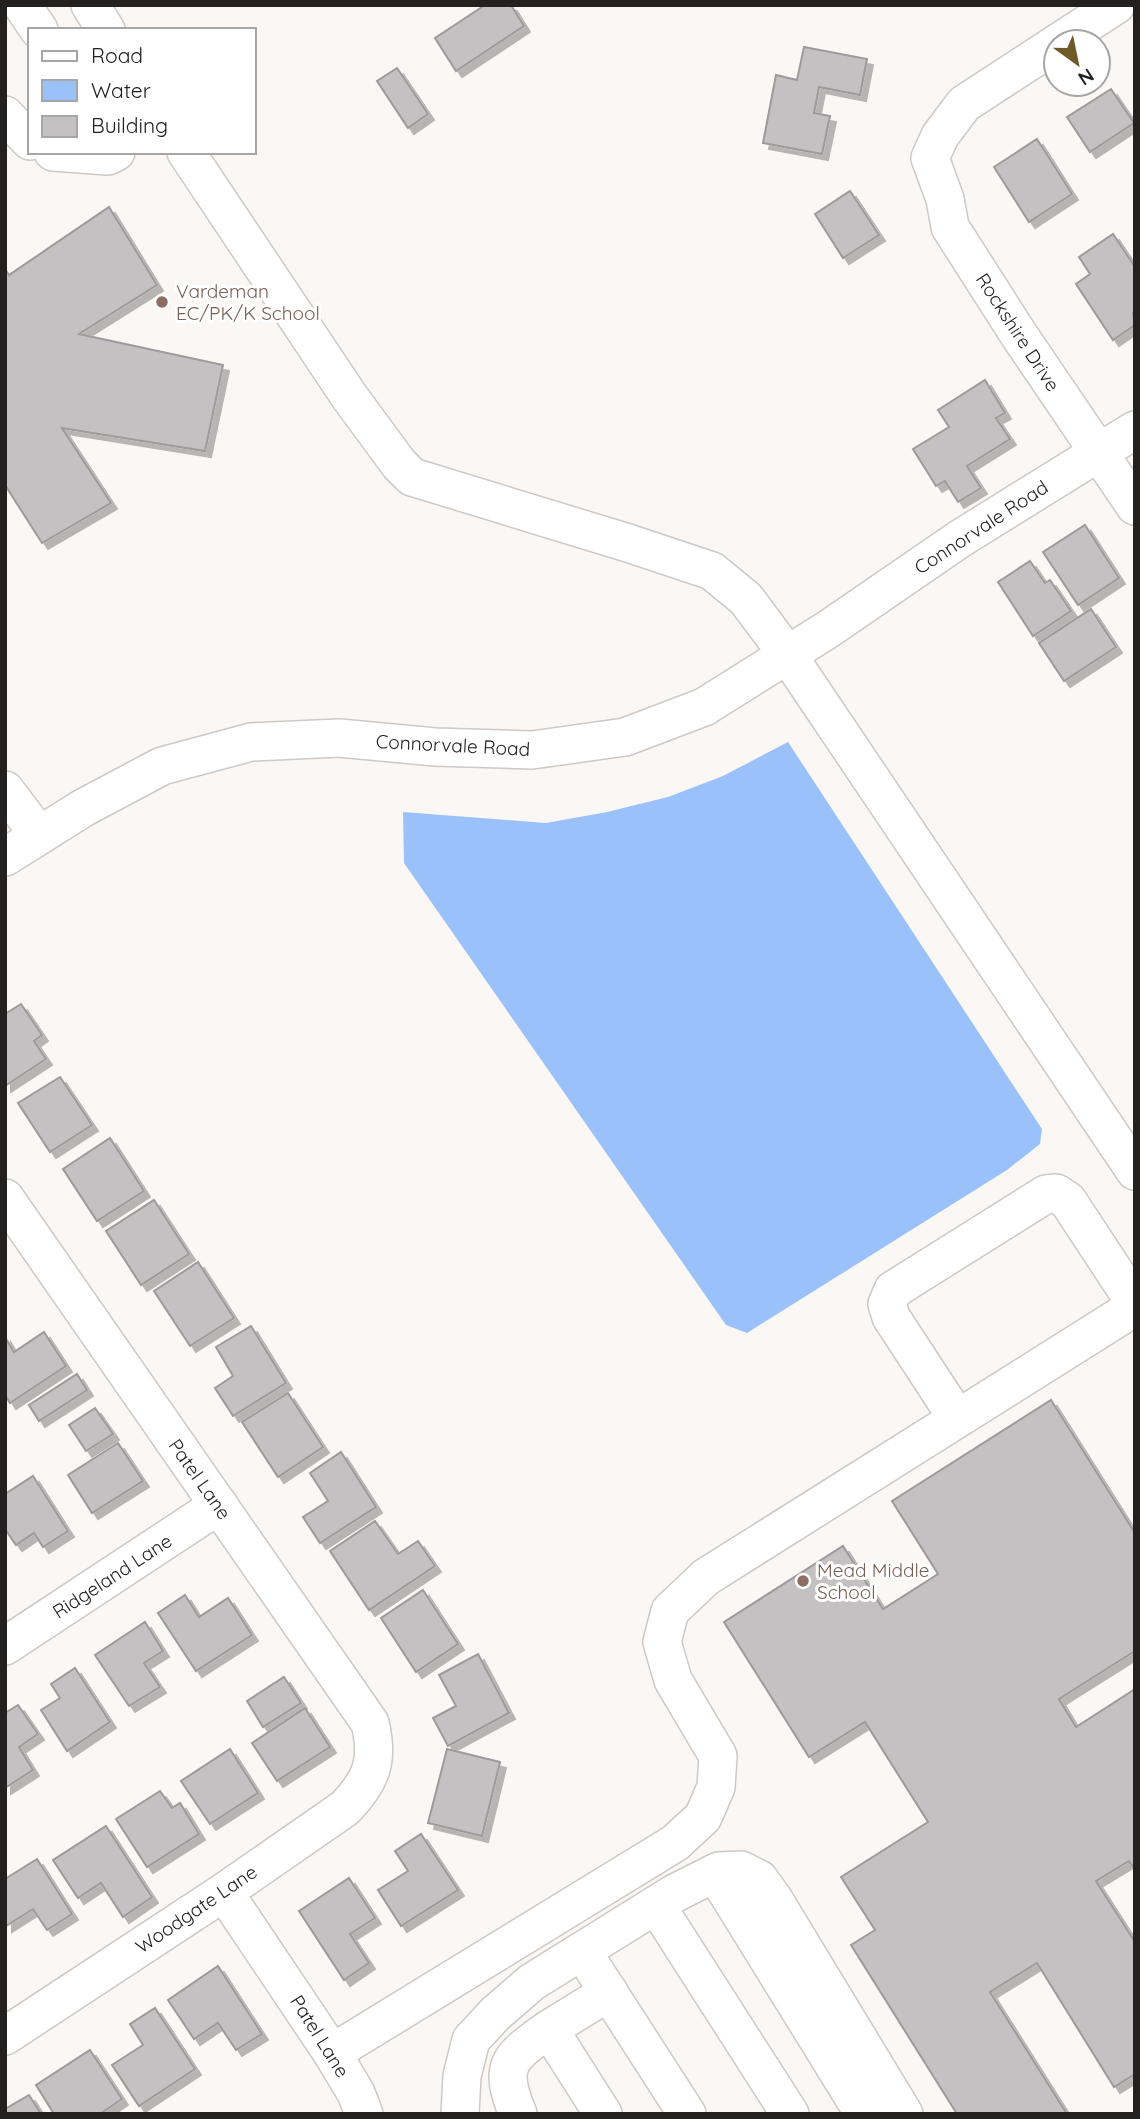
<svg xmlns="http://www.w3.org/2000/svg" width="1140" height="2119" font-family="Quicksand,sans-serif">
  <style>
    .water { fill: #9bc1fb }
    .building { fill: #c4c1c3; stroke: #9e9a9c; stroke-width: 2; filter: url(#shadow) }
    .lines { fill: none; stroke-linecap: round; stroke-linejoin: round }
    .minor-casing { stroke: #ccc9c6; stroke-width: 40 }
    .minor { stroke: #fff; stroke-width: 37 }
    .education-dot { fill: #8d6e63; stroke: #fff; stroke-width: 2.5 }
    .labels { text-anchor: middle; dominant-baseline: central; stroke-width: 6; stroke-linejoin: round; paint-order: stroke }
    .education-label { font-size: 19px; fill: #785e54; stroke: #fff; text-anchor: start }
    .street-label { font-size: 19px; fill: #232120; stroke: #fff }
  </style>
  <defs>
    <filter id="shadow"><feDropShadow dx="6" dy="6" stdDeviation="0" flood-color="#0004"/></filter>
  </defs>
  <rect width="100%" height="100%" fill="#faf7f4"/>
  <polygon class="water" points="788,742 1042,1129 1040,1144 1007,1170 747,1333 726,1325 404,863 403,812 546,823 607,812 668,797 723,776"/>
  <g class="building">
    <polygon points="485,5 511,5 524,26 456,71 435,38"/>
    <polygon points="804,47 867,59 860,95 819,87 814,113 830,116 822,154 763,143 776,75 797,80"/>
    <polygon points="397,68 428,114 408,128 377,81"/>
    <polygon points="1111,89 1134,123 1090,152 1067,117"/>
    <polygon points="1037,139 1072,194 1029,222 994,167"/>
    <polygon points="850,191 879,235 843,258 815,214"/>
    <polygon points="109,207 157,285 79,334 223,365 205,451 62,428 111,503 42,543 5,485 5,269 9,275"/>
    <polygon points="1113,234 1135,267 1135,311 1133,313 1135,325 1113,340 1076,284 1090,274 1079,257"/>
    <polygon points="985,380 1005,413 996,418 1010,439 967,466 981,488 958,502 945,481 936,486 913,449 949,427 938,410"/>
    <polygon points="1085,525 1119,578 1078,605 1043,552"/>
    <polygon points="1030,561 1045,583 1050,580 1071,611 1033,636 998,582"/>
    <polygon points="1091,609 1116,647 1064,681 1039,643"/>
    <polygon points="21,1004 42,1035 34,1041 46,1059 5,1086 5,1014"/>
    <polygon points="60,1077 92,1125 50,1152 18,1103"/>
    <polygon points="110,1138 144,1191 97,1221 63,1169"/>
    <polygon points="154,1200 189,1254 141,1285 106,1231"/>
    <polygon points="198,1262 234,1318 190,1346 154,1291"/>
    <polygon points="251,1326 286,1383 233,1416 215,1388 233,1376 216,1347"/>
    <polygon points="44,1332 66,1366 10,1403 5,1395 5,1337 14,1352"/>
    <polygon points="77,1374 87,1390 39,1421 29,1405"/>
    <polygon points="288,1393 323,1447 278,1477 242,1422"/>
    <polygon points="1051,1400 1135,1533 1135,1651 1059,1699 1076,1727 1135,1689 1135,1870 1129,1861 1096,1881 1135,1942 1135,2074 1114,2087 1037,1963 990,1992 1067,2114 957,2114 851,1945 875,1930 841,1877 928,1822 865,1722 809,1757 724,1622 843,1546 883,1609 938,1574 892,1501"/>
    <polygon points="95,1408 113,1434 86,1451 69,1425"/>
    <polygon points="118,1443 143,1481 92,1513 68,1475"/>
    <polygon points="341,1452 376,1507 320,1543 303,1517 328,1501 310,1473"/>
    <polygon points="33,1476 68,1531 43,1547 34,1533 16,1545 5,1529 5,1494"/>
    <polygon points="375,1521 398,1554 418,1541 435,1566 369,1610 330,1551"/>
    <polygon points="423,1590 458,1644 416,1672 381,1618"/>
    <polygon points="185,1595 199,1617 228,1598 252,1635 196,1671 158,1613"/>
    <polygon points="145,1622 163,1651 144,1663 160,1687 129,1706 95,1655"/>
    <polygon points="478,1654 509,1713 448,1746 433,1718 456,1706 439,1675"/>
    <polygon points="75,1668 110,1722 67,1751 41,1710 60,1698 51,1684"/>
    <polygon points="284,1677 301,1703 263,1727 247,1701"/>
    <polygon points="18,1705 38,1734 19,1747 33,1770 5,1788 5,1713"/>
    <polygon points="305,1708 330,1747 277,1781 252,1743"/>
    <polygon points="230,1749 258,1793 210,1824 181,1781"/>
    <polygon points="447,1749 500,1762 482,1836 428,1823"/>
    <polygon points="160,1791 172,1808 180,1803 199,1834 147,1867 116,1819"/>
    <polygon points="106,1826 152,1897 123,1917 101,1883 78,1898 53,1860"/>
    <polygon points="421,1834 458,1890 401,1926 378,1890 408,1871 395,1851"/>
    <polygon points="37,1859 72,1914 47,1930 33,1909 6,1926 5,1879"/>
    <polygon points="349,1878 375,1918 350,1934 369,1963 344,1980 299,1911"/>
    <polygon points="218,1966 262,2034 236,2050 218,2023 194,2039 168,2000"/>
    <polygon points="155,2008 195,2069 139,2106 112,2065 143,2045 130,2024"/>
    <polygon points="90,2050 122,2099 100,2114 54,2114 36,2085"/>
    <polygon points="29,2095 41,2114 5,2114 5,2109"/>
  </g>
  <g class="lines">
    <defs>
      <g id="minor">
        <polyline points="22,5 39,30"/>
        <polyline points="90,5 106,30"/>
        <polyline points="1059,42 1116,5"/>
        <polyline points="1056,44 964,104 940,136 930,158 945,199 950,227 1019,335 1135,506"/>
        <polyline points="5,115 30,141"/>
        <polyline points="53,152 108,156 116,152"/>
        <polyline points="186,152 349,396 399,464 412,477 628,543 712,571 746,599 787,654 1135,1171"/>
        <polyline points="5,790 39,835"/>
        <polyline points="5,857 83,808 162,766 251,742 339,738 435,747 532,750 625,737 704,707 827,630 961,538 1135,430"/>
        <path d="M 5,1198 L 370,1723 C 379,1760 372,1780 345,1808 L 224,1892 L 5,2036"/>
        <polyline points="957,1418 891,1317 887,1304 893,1290 1046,1194 1056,1193 1068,1201 1135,1303"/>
        <polyline points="5,1646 219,1505"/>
        <polyline points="715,1873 864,2114"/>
        <polyline points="224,1892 332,2053 356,2093 364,2114"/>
        <polyline points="656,1905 790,2114"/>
        <polyline points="582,1951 687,2114"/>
        <polyline points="332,2053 675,1843 703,1817 716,1787 718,1756 673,1680 662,1642 670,1611 706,1577 1135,1307"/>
        <polyline points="460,2114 462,2076 471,2040 495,2014 532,1982 675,1893 719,1871 741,1870 759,1879 773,1898 904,2114"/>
        <path d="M 518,2114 C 497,2064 510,2057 549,2029"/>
        <polyline points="603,2114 549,2029 609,1992"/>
      </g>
    </defs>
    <use href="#minor" class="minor-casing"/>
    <use href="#minor" class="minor"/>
  </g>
  <g class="education-dot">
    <circle cx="162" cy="302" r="7"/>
    <circle cx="803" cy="1581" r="7"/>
  </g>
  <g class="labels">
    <g class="education-label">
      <text x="176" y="291">Vardeman<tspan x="176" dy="22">EC/PK/K School</tspan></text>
      <text x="817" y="1570">Mead Middle<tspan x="817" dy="22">School</tspan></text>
    </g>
    <g class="street-label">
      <text transform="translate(1018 332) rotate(57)">Rockshire Drive</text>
      <text transform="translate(981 527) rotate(-33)">Connorvale Road</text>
      <text transform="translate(453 745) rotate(3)">Connorvale Road</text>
      <text transform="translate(200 1479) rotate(55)">Patel Lane</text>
      <text transform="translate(112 1576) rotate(-33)">Ridgeland Lane</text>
      <text transform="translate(196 1909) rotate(-34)">Woodgate Lane</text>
      <text transform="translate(320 2036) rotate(58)">Patel Lane</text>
    </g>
  </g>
  <rect width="1140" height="2119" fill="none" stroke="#232120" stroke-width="14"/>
  <rect x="28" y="28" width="228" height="126" fill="#ffffff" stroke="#a7a6a6" stroke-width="2"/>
  <rect x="42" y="51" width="35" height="10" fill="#ffffff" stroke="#a7a6a6" stroke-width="2"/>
  <text x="91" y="63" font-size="21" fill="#232120">Road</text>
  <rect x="42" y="80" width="35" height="21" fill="#9bc1fb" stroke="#a7a6a6" stroke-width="2"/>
  <text x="91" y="98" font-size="21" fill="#232120">Water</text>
  <rect x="42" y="116" width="35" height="21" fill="#c4c1c3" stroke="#a7a6a6" stroke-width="2"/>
  <text x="91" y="133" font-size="21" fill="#232120">Building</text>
  <g transform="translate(1077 63) rotate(147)"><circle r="33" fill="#ffffff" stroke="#a7a6a6" stroke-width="2"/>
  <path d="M0-5L12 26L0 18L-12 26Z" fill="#6e5a29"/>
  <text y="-10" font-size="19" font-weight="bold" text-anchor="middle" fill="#232120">N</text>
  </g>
</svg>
